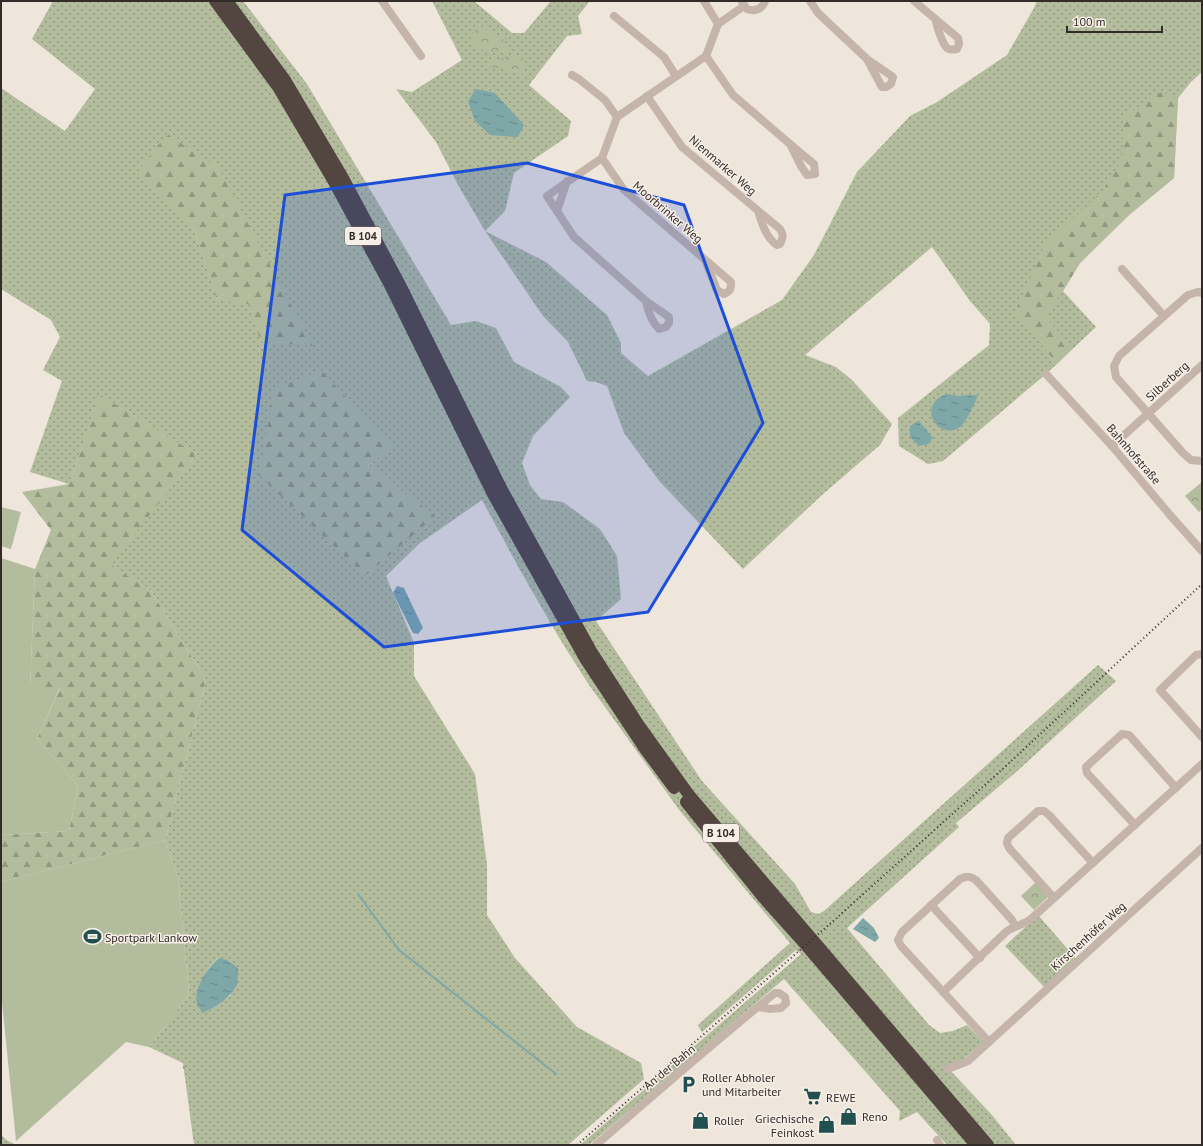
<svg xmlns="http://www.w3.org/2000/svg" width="1203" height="1146" font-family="'PT Sans',sans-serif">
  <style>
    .grass { fill: url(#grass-dots); fill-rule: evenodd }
    .forest { fill: url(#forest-firs) }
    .park { fill: url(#park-crowns) }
    .pitch { fill: #b3bc9d }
    .water { fill: url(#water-ripples) }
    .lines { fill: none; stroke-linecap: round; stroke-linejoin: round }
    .stream { stroke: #7ea8a8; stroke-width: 2 }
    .minor { stroke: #c5b4a9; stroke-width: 8 }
    .highway { stroke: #534540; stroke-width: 12 }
    .rail { stroke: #332b28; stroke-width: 2; stroke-dasharray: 1 3; stroke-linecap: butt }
    .marked { fill: #1d4ed8; fill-opacity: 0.2; stroke: #1d4ed8; stroke-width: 3; stroke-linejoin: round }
    .labels { text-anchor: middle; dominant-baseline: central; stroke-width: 3; stroke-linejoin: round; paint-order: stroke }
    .shield { fill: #f7efe7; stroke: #6e6661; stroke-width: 1 }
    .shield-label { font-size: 11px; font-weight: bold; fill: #332b28 }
    .street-label { font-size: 12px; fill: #332b28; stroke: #f7efe7 }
    .poi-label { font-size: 12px; fill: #332b28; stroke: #f7efe7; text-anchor: start }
  </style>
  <defs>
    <pattern id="grass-dots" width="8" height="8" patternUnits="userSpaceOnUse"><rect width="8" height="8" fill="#b3bc9d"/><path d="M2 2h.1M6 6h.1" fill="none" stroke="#929980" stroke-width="1.8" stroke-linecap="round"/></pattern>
    <pattern id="forest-firs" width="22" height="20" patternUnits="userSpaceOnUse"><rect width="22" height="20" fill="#b3bc9d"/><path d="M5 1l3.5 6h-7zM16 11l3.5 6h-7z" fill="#929980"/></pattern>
    <pattern id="park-crowns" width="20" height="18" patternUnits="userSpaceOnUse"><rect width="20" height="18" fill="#b3bc9d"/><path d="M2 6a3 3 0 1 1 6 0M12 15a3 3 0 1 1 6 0" fill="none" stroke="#929980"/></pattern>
    <pattern id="water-ripples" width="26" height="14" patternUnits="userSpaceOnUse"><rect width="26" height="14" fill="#7ea8a8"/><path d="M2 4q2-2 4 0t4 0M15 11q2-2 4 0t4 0" fill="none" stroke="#688989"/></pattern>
  </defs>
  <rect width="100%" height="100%" fill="#eee5db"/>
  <g class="grass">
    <path d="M 53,1 L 243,1 L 307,84 L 451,325 L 476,321 L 496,328 L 514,362 L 561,387 L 570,397 L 533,436 L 522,463 L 530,485 L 541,499 L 563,502 L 600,529 L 617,556 L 621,599 L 596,621 L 702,781 L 795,884 L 811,912 L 818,914 L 824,911 L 1098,665 L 1116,681 L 1015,773 L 956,823 L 959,827 L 847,928 L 929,1025 L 940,1033 L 953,1031 L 967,1025 L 984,1042 L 950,1070 L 992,1115 L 1016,1145 L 947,1145 L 917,1112 L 899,1121 L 900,1111 L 784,979 L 589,1145 L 580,1145 L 801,954 L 796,950 L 702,1032 L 698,1025 L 790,943 L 680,811 L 589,685 L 558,636 L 520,570 L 482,500 L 420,543 L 386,576 L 414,643 L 414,676 L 475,774 L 487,865 L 487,915 L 515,958 L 577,1027 L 641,1063 L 644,1079 L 568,1145 L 194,1145 L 183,1063 L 149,1047 L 189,994 L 178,877 L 165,840 L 206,680 L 151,591 L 110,565 L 197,454 L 100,396 L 69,484 L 30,472 L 62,381 L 43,370 L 60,337 L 51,320 L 1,289 L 1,88 L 65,131 L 95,89 L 32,39 ZM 193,227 L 312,345 L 248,304 L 217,299 ZM 392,448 L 368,465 L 434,516 L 259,475 ZM 218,958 L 231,995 L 209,1010 L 206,973 L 212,964 Z"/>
    <polygon points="432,1 474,1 512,33 524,33 551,1 590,1 578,16 582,34 567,36 529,85 571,121 568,136 514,173 505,211 485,231 546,262 607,315 621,343 621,353 648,376 782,300 814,255 857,172 910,116 937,102 1007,55 1034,8 1037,1 1202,1 1202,72 1191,82 1178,98 1174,178 1129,215 1080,263 1063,291 1096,327 1046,374 943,461 928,464 899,446 898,418 989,345 990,324 970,301 932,247 805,355 836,367 852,380 892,424 880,445 823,494 743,569 660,482 624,433 607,386 596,382 587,381 568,342 543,316 485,231 458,185 436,142 396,89 412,92 462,60"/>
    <polygon points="1038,915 1078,961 1047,990 1005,946"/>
    <polygon points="1,1135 8,1141 16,1145 1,1145"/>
  </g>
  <g class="forest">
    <polygon points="1161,92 1178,98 1174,178 1129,215 1080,263 1063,291 1045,316 1073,348 1057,364 1015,312 1044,246 1103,190 1122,160 1123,117"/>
    <polygon points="167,134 218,167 313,346 261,342 248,304 217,300 193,227 137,172"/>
    <polygon points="321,370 393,448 368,465 435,516 365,576 259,475 274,389"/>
    <polygon points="100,395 197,454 111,565 151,591 206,680 165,840 1,882 1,835 69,831 78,786 37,739 60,688 30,688 35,569 51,530 22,492 69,484"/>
  </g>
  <g class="park">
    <polygon points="480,25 493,34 503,37 504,43 515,50 489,53 469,44 472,33"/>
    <path d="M 520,55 L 525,62 L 525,72 L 521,75 C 515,75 512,71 506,69 C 497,66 493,70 485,63 L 492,62 L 506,57 Z"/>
    <polygon points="1202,482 1202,509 1199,512 1185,496"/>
    <polygon points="1036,882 1048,897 1034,910 1021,896"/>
  </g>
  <g class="pitch">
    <polygon points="1,507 21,512 11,549 1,546"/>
    <polygon points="1,558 35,569 30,688 60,687 37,739 78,786 69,831 1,835"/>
    <polygon points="165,840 178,877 189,994 149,1047 126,1042 16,1141 1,992 1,882"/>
  </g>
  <g class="water">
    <polygon points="476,89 495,93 524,125 518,137 490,135 475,121 468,101"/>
    <path d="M 947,394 L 958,396 L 978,395 C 975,403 967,421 960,427 C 938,442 915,404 947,394 Z"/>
    <polygon points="919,421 933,438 928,444 919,446 910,437 910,426"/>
    <polygon points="397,586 404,588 423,628 418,634 413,633 393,593"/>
    <polygon points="863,918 874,928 879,938 875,942 853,929"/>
    <path d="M 219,958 L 227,960 L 238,968 C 238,973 238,979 237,984 C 232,997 215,1008 202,1013 C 201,1010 198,1007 197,1004 C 193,989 208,967 219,958 Z"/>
  </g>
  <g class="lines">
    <g class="stream">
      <polyline points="358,894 399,950 556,1074"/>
      <polyline points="184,1067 184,1068"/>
    </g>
    <g class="minor">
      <polyline points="382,1 421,56"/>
      <polyline points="704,1 718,24"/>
      <polyline points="810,1 818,13 867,59 893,77 891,84 886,87 882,87 867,59"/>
      <path d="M 914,1 L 958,38 L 959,44 L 957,49 C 953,50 950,50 947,48 C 942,43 937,27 936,21"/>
      <path d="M 742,2 L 747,9 C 756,12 762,9 765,1"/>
      <polyline points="614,16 664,57 676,76"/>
      <polyline points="706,56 733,95 790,144 814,164 815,174 807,175 801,166 790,144"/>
      <polyline points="572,75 579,79 605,100 617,117"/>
      <path d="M 647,96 L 682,147 L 780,229 C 784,235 783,238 780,244 L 777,245 C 766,238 762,223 758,211"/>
      <path d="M 602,158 L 624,190 L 731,282 C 731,288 731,291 724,294 L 717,290 L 706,262"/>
      <polyline points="557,211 567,181"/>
      <polyline points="1122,269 1164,316"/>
      <polyline points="1202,293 1198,292 1188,295 1119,356 1114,366 1116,377 1183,453 1191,460 1202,461"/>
      <path d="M 646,301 C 648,312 651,321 659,329 L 666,327 L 669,323 L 669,317 L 646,301 L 574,237 L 547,196 L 602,158 L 617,117 L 706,56 L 718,24 L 744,6"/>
      <polyline points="1046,374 1112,446 1170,515 1202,551"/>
      <polyline points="1112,446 1202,365"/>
      <polyline points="1202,654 1196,655 1160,690 1202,737"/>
      <polyline points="1135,825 1087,773 1086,767 1122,734 1129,735 1176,788"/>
      <polyline points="1054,898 1009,848 1007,843 1008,838 1038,811 1044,811 1049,815 1093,863"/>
      <polyline points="931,905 980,958"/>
      <path d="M 943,992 L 1007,931 C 1016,925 1024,925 1032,918 L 1202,764"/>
      <path d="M 989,1042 L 901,946 L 898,940 L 902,932 L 960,879 C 967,876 970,876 976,880 L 1012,920 L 1015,926"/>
      <polyline points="948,1069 968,1061 1202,848"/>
      <polyline points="937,1140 940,1145"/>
      <path d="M 596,1145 C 655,1094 714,1042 775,993 L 779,993 L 785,997 L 786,1003 L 781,1008 L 770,1009 L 759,1007"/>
    </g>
    <g class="highway">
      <polyline points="215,1 278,87 333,180 391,287 493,494 586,660 645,749 674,788"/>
      <polyline points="227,1 285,80 343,178 399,283 501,488 591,651 638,724 689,795 988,1145"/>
      <polyline points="686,802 763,897 805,944 976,1145"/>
    </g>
    <polyline class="rail" points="577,1145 831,923 1007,765 1202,584"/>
  </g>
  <path class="marked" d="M 527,163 L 684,205 L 763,423 L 648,612 L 384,647 L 242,530 L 285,195 Z"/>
  <defs>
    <symbol id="stadium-bare" viewBox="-9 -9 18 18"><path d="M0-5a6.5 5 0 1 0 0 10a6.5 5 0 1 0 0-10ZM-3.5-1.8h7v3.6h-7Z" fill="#224f4f" stroke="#f7efe7" stroke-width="2.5" paint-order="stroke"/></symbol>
    <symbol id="parking-bare" viewBox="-9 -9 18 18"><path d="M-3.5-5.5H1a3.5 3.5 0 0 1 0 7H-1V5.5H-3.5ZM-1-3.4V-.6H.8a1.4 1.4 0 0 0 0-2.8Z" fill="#224f4f" stroke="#f7efe7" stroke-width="2.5" paint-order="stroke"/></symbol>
    <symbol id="supermarket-bare" viewBox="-9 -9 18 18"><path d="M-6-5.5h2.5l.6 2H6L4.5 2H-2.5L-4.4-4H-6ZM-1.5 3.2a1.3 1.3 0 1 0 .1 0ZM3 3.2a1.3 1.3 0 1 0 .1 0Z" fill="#224f4f" stroke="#f7efe7" stroke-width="2.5" paint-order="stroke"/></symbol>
    <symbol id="shop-bare" viewBox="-9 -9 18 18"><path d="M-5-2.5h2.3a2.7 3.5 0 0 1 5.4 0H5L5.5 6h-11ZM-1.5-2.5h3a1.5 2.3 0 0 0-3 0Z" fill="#224f4f" stroke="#f7efe7" stroke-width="2.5" paint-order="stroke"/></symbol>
  </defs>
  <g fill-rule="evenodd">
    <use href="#stadium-bare" x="80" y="924" width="25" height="25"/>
    <use href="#parking-bare" x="676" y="1072" width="25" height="25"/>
    <use href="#supermarket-bare" x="800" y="1084" width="25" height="25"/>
    <use href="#shop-bare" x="836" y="1104" width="25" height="25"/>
    <use href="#shop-bare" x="688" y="1108" width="25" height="25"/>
    <use href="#shop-bare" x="814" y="1112" width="25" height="25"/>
  </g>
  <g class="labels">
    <g class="shield">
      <rect x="345" y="227" width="36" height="18" rx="3"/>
      <rect x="703" y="824" width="36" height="18" rx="3"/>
    </g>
    <g class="shield-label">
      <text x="363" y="236">B 104</text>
      <text x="721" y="833">B 104</text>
    </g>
    <g class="street-label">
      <text transform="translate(723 165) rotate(41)">Nienmarker Weg</text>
      <text transform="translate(668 212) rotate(41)">Moorbrinker Weg</text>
      <text transform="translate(1167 381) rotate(-42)">Silberberg</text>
      <text transform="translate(1134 454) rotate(49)">Bahnhofstraße</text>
      <text transform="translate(1088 936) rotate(-42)">Kirschenhöfer Weg</text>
      <text transform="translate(669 1067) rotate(-40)">An der Bahn</text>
    </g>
    <g class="poi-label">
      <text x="105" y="937">Sportpark Lankow</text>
      <text x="702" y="1077">Roller Abholer<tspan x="702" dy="14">und Mitarbeiter</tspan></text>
      <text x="826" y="1097">REWE</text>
      <text x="862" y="1116">Reno</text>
      <text x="814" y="1118" text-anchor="end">Griechische<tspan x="814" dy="14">Feinkost</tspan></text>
      <text x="714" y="1120">Roller</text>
    </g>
  </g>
  <rect width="1203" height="1146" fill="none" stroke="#332b28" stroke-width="4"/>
  <path d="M1067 26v6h95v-6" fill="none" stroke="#332b28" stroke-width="2"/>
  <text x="1073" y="26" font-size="12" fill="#332b28" stroke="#f7efe7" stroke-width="3" paint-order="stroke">100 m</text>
</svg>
